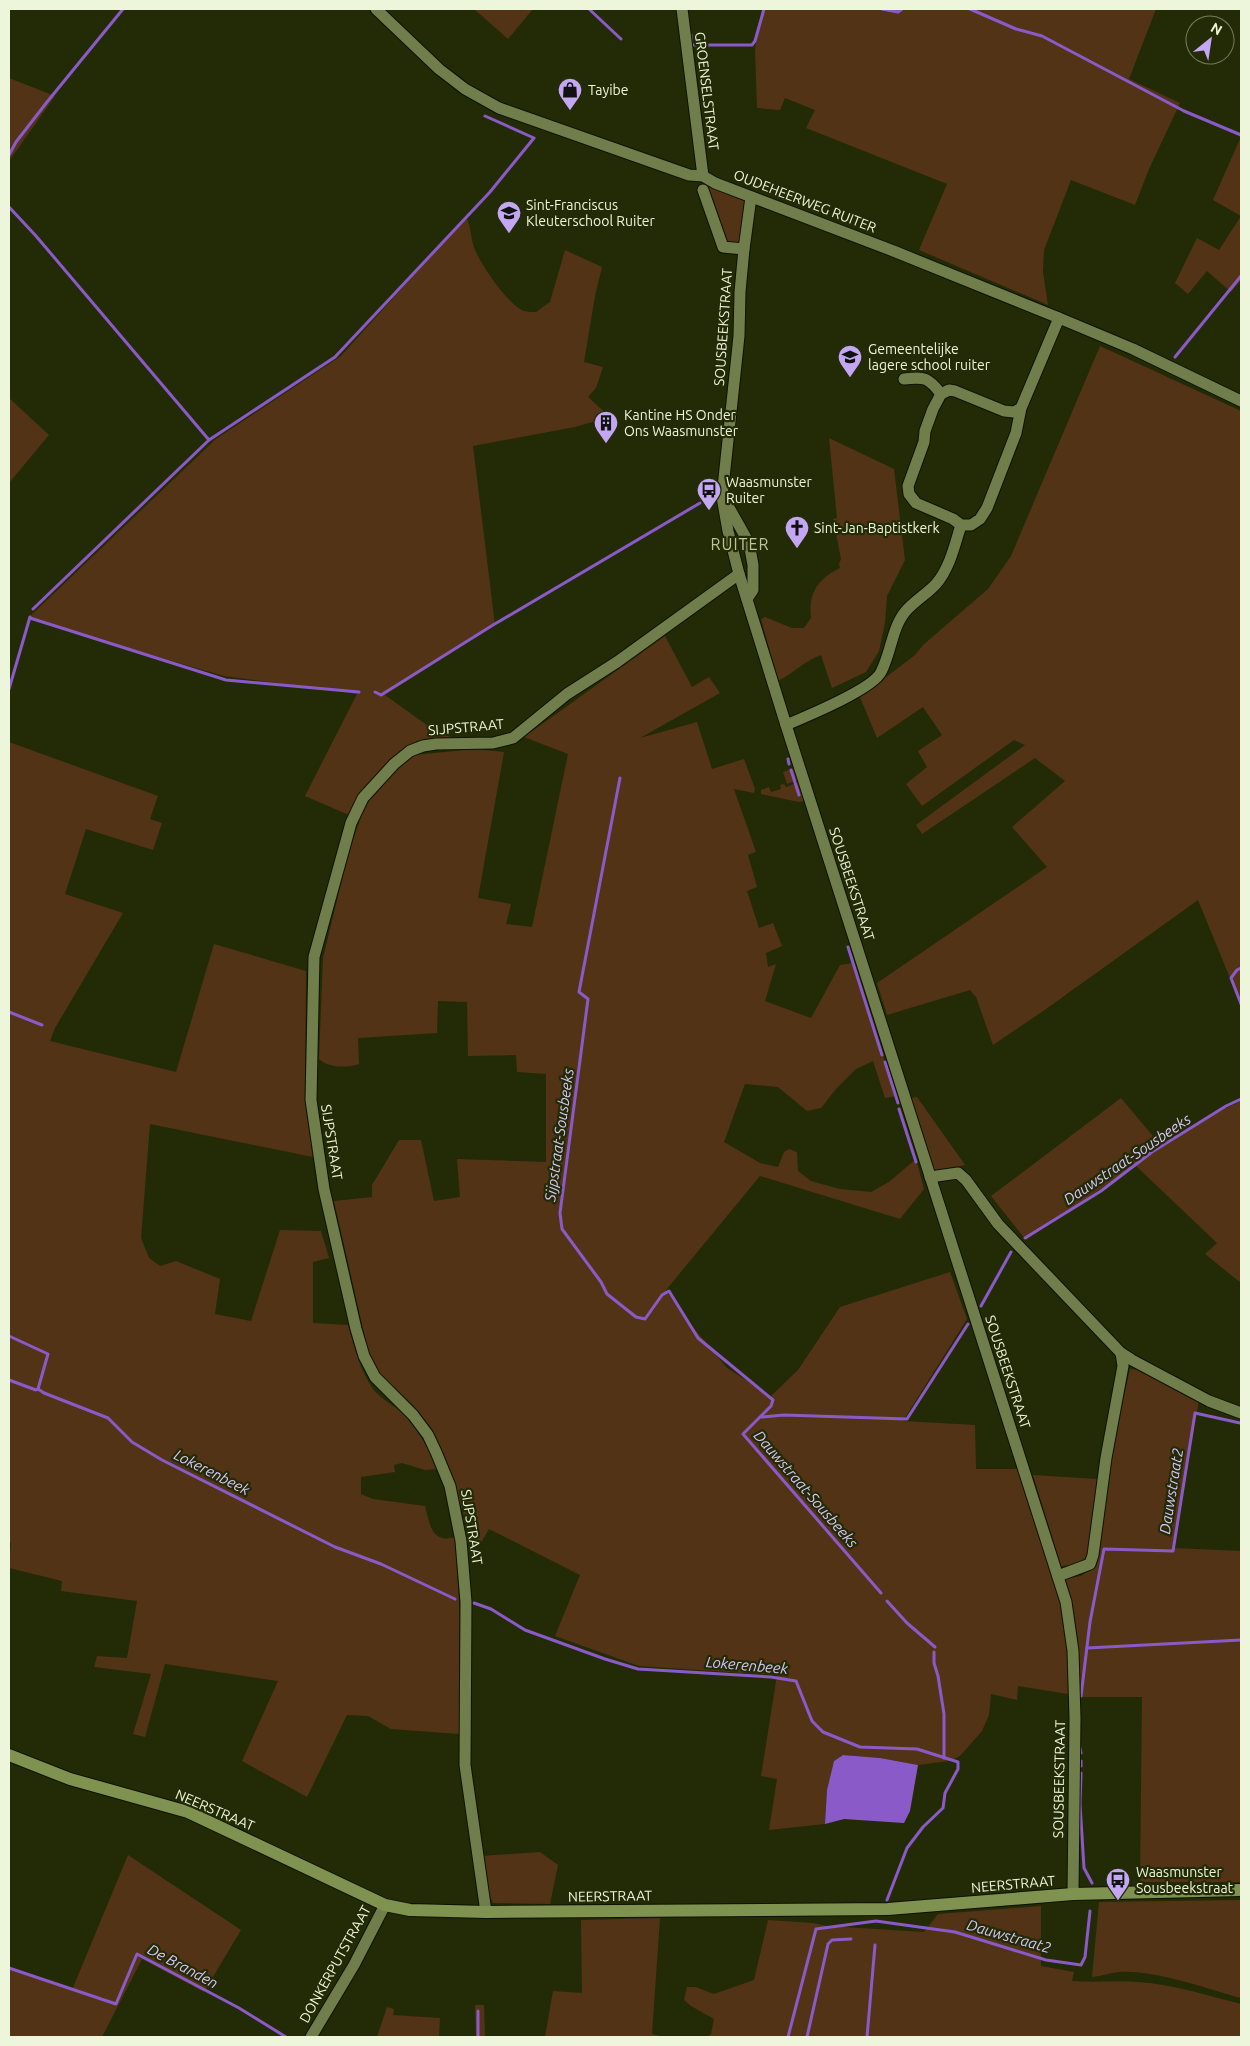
<svg xmlns="http://www.w3.org/2000/svg" width="1250" height="2046" font-family="Ubuntu,sans-serif">
  <style>
    .green { fill: #523316 }
    .water { fill: #8a5bc8 }
    .lines { fill: none; stroke-linecap: round; stroke-linejoin: round }
    .stream { stroke: #8a5bc8; stroke-width: 3 }
    .street-casing { stroke: #0d1300; stroke-width: 13 }
    .secondary-casing { stroke: #0d1300; stroke-width: 14 }
    .street { stroke: #707e4c; stroke-width: 11 }
    .secondary { stroke: #80924f; stroke-width: 12 }
    .labels { text-anchor: middle; dominant-baseline: central; stroke-width: 4.5; stroke-linejoin: round; paint-order: stroke }
    .poi-label { font-size: 14px; fill: #edf5db; stroke: #232b06; text-anchor: start }
    .street-label { font-size: 14px; fill: #edf5db; stroke: #232b06 }
    .water-label { font-size: 15px; font-style: italic; fill: #d9c5fb; stroke: #232b06 }
    .quarter-label { font-size: 16px; letter-spacing: 1px; fill: #b9c894; stroke: #232b06 }
  </style>
  <rect width="100%" height="100%" fill="#232b06"/>
  <g class="green">
    <polygon points="474,9 533,9 508,39"/>
    <polygon points="762,9 1156,9 1129,79 1180,103 1149,169 1135,205 1071,180 1044,250 1043,272 1048,305 919,250 947,184 806,128 815,110 785,98 780,110 757,108 755,49"/>
    <polygon points="9,78 55,96 9,161"/>
    <polygon points="1240,139 1241,140 1241,280 1231,292 1207,271 1188,294 1175,283 1197,238 1219,250 1241,216 1213,200"/>
    <polygon points="706,184 740,196 745,202 740,243 734,245 725,240"/>
    <path d="M 466,217 C 472,228 470,238 475,250 C 482,266 508,305 524,311 C 528,312 533,312 536,312 L 550,302 L 565,250 L 602,267 L 595,296 L 584,362 L 603,367 L 596,388 L 588,397 L 610,417 L 575,427 L 473,446 L 495,625 L 385,695 L 435,731 L 453,738 L 417,741 L 403,749 L 380,770 L 360,794 L 349,815 L 305,796 L 357,694 L 224,676 L 27,619 L 216,439 L 341,356 Z"/>
    <polygon points="1100,346 1241,411 1241,1005 1198,900 1046,1009 993,1045 976,997 970,990 887,1015 877,983 1047,867 1012,827 1065,781 1035,758 922,834 916,825 1025,745 1014,740 922,806 906,784 927,767 918,751 942,735 923,707 877,738 860,697 915,655 923,645 988,589 1011,556"/>
    <polygon points="9,398 49,435 9,483"/>
    <path d="M 829,438 L 894,469 L 905,560 L 887,596 L 885,623 L 879,651 L 866,672 L 832,688 L 821,655 C 804,661 794,673 778,681 L 761,619 L 765,617 L 792,628 L 804,628 L 811,618 C 808,593 818,579 840,568 L 839,564 L 841,559 L 833,519 L 837,518 Z"/>
    <path d="M 665,636 L 692,687 L 709,677 L 720,693 L 640,738 L 697,722 L 712,769 L 744,759 L 755,789 L 754,793 L 734,789 L 756,852 L 748,855 L 757,887 L 747,891 L 759,928 L 773,923 L 782,946 L 766,953 L 768,967 L 776,964 L 765,1001 L 811,1018 L 840,965 L 853,963 L 896,1096 L 885,1098 L 873,1061 L 856,1069 L 836,1089 L 821,1108 L 807,1111 L 778,1087 L 745,1084 L 724,1142 L 760,1163 L 778,1167 L 784,1152 L 789,1149 L 797,1152 L 798,1171 L 811,1181 L 840,1189 L 871,1192 L 889,1182 L 916,1159 L 924,1189 L 900,1219 L 760,1176 L 666,1290 L 693,1327 L 727,1368 L 771,1396 L 798,1370 L 840,1307 L 950,1272 L 967,1319 L 903,1421 L 975,1425 L 976,1469 L 1018,1469 L 1062,1604 L 1068,1652 L 1068,1694 L 1018,1686 L 1017,1700 L 991,1694 L 989,1715 L 982,1731 L 960,1756 L 949,1761 L 918,1765 L 880,1758 L 843,1755 L 834,1761 L 827,1790 L 825,1824 L 769,1830 L 777,1779 L 761,1776 L 777,1675 L 639,1666 L 555,1636 L 580,1575 L 489,1529 L 479,1546 L 470,1534 L 446,1460 L 432,1429 L 413,1405 L 378,1372 L 369,1355 L 334,1201 L 372,1197 L 372,1185 L 399,1140 L 421,1140 L 434,1201 L 460,1197 L 457,1159 L 546,1162 L 546,1074 L 517,1072 L 516,1055 L 468,1056 L 467,1002 L 438,1001 L 437,1033 L 358,1038 L 359,1064 C 348,1068 328,1068 319,1059 L 323,958 L 349,851 L 361,817 L 371,797 L 402,763 L 415,755 L 474,749 L 504,752 L 478,898 L 511,904 L 506,924 L 532,927 L 568,754 L 524,737 Z"/>
    <path d="M 9,742 L 158,796 L 150,819 L 162,823 L 153,850 L 86,829 L 65,894 L 123,913 L 55,1028 L 50,1041 L 176,1072 L 214,944 L 306,971 L 305,1098 L 313,1157 L 150,1124 L 141,1238 L 149,1258 L 160,1266 L 176,1261 L 220,1279 L 215,1314 L 251,1321 L 280,1230 L 321,1231 L 329,1258 L 313,1262 L 313,1323 L 348,1325 C 354,1346 359,1367 371,1386 C 377,1396 391,1404 400,1411 C 416,1426 430,1449 437,1469 L 425,1470 L 402,1463 L 394,1465 L 395,1472 L 361,1477 L 361,1494 L 373,1499 L 425,1506 C 430,1524 431,1544 455,1537 L 459,1603 L 459,1734 L 391,1729 L 368,1716 L 347,1715 L 307,1797 L 242,1761 L 278,1681 L 165,1664 L 145,1737 L 133,1734 L 151,1674 L 94,1667 L 97,1656 L 127,1658 L 137,1601 L 61,1591 L 62,1581 L 9,1568 L 11,1543 L 9,1541 Z"/>
    <polygon points="794,768 798,780 787,784 783,772"/>
    <polygon points="799,782 804,801 799,802 761,794 761,790 769,787 771,792 781,789 780,785 784,784 786,787"/>
    <polygon points="917,1097 965,1165 934,1171 911,1098"/>
    <polygon points="1121,1098 1162,1147 1214,1114 1241,1101 1241,1283 1205,1254 1217,1243 1135,1165 1026,1240 991,1196"/>
    <path d="M 1130,1369 L 1138,1370 L 1199,1400 L 1174,1548 L 1241,1551 L 1241,1882 L 1140,1882 L 1142,1697 L 1081,1697 C 1079,1657 1075,1617 1065,1579 L 1081,1576 L 1096,1566 L 1112,1450 Z"/>
    <polygon points="1033,1475 1097,1479 1089,1556 1084,1564 1061,1566"/>
    <polygon points="540,1852 558,1865 550,1904 493,1903 487,1890 481,1856"/>
    <polygon points="128,1855 241,1930 204,1992 142,1959 102,2037 9,2037 9,1968 72,1990"/>
    <path d="M 1241,1900 L 1241,1998 C 1208,1989 1153,1969 1119,1972 C 1110,1973 1101,1976 1092,1977 L 1099,1902 Z"/>
    <path d="M 1041,1906 L 1041,1966 L 1074,1972 L 1072,1981 C 1094,1983 1116,1980 1138,1982 C 1173,1984 1208,1996 1241,2004 L 1241,2037 L 707,2037 L 711,2034 L 714,2019 L 691,2006 L 684,2000 L 687,1987 L 696,1987 L 714,1994 L 754,1980 L 768,1920 L 813,1923 L 827,1926 L 924,1932 L 938,1914 Z"/>
    <polygon points="660,1918 652,2034 664,2037 545,2037 553,1991 582,1993 581,1920"/>
    <polygon points="475,2005 484,2005 485,2037 476,2037"/>
    <polygon points="387,2007 394,2009 393,2015 440,2018 439,2037 377,2037"/>
  </g>
  <polygon class="water" points="843,1755 880,1758 918,1765 910,1811 904,1823 844,1819 825,1824 827,1790 834,1761"/>
  <g class="lines">
    <g class="stream">
      <polyline points="589,9 621,39"/>
      <polyline points="882,9 898,12 902,9"/>
      <polyline points="970,9 1016,29 1042,36 1184,111 1241,135"/>
      <polyline points="691,35 691,45 752,45 755,41 764,9"/>
      <polyline points="9,155 16,142 47,102 123,9"/>
      <polyline points="9,207 36,236 209,440 33,609"/>
      <polyline points="1175,357 1241,276"/>
      <polyline points="209,440 335,357 490,192 534,138 485,116"/>
      <polyline points="30,618 226,680 359,692"/>
      <polyline points="9,689 30,617"/>
      <polyline points="375,692 381,695 493,625 700,503"/>
      <polyline points="788,759 789,764"/>
      <polyline points="791,770 799,795"/>
      <polyline points="620,778 579,992 588,999 560,1213 562,1229 601,1282 607,1294 636,1317 645,1319 662,1295 669,1291 698,1338 773,1400 771,1406 743,1434 881,1593"/>
      <polyline points="848,947 882,1055"/>
      <polyline points="1241,968 1237,970 1231,978 1241,1004"/>
      <polyline points="9,1012 42,1025"/>
      <polyline points="885,1062 898,1103"/>
      <polyline points="899,1109 916,1162"/>
      <polyline points="1025,1238 1101,1191 1152,1152 1226,1106 1241,1099"/>
      <polyline points="981,1306 1011,1252"/>
      <polyline points="9,1336 48,1354 38,1389 44,1393 108,1418 132,1442 162,1460 335,1547 381,1564 455,1599"/>
      <polyline points="9,1380 36,1390 38,1389"/>
      <polyline points="762,1417 784,1415 907,1419 968,1324"/>
      <polyline points="887,1601 907,1623 935,1647"/>
      <polyline points="474,1603 491,1609 525,1630 605,1659 638,1669 771,1677 796,1681 812,1721 823,1732 860,1747 917,1749 958,1762 958,1769 945,1793 943,1808 923,1827 907,1848 887,1900"/>
      <polyline points="1087,1648 1241,1640"/>
      <polyline points="934,1652 934,1663 938,1676 944,1714 944,1758"/>
      <polyline points="1081,1696 1090,1622 1104,1549 1173,1551 1195,1413 1240,1423"/>
      <polyline points="1080,1748 1081,1753"/>
      <polyline points="1081,1766 1081,1761"/>
      <polyline points="1081,1773 1080,1804 1084,1868 1092,1883"/>
      <polyline points="9,1968 116,2004 137,1954 239,2008 286,2037"/>
      <polyline points="478,2011 478,2037"/>
      <polyline points="788,2037 816,1929 876,1921 955,1932 1046,1960 1081,1965 1085,1957 1090,1911"/>
      <polyline points="807,2037 828,1944 832,1940 851,1939"/>
      <polyline points="867,2037 875,1945"/>
    </g>
    <defs>
      <g id="street">
        <polyline points="376,9 439,69 465,89 499,108 689,175 703,176 715,183 896,252 1059,318 1133,349 1241,401"/>
        <polyline points="682,9 703,176"/>
        <polyline points="703,190 723,247 744,249"/>
        <polyline points="751,197 744,249 740,292 739,336 722,497 728,531 739,574 786,725 1066,1602 1073,1651 1075,1718 1073,1894"/>
        <path d="M 904,379 C 925,377 928,377 941,394"/>
        <polyline points="1021,408 1014,412 1004,411 955,391 949,390 941,394 933,409 925,431 924,442 908,486 909,494 916,503 953,519 961,525 971,525 980,519 987,508 1016,433 1021,408 1059,318"/>
        <polyline points="727,504 749,543 753,565 753,590 747,599"/>
        <path d="M 786,725 C 805,717 873,689 881,672 C 891,653 892,628 905,612 C 914,601 927,594 936,584 C 950,568 955,544 961,525"/>
        <polyline points="930,1177 958,1173 966,1180 998,1224 1121,1353 1132,1360 1209,1401 1241,1413"/>
        <polyline points="1058,1576 1090,1564 1093,1555 1106,1458 1123,1366 1121,1353"/>
        <polyline points="486,1912 465,1765 466,1602 461,1541 450,1486 436,1452 428,1435 413,1415 375,1377 364,1356 356,1329 324,1189 311,1100 314,957 351,823 363,798 394,764 410,751 423,746 436,744 493,743 513,738 567,694 617,662 739,574"/>
        <polyline points="311,2037 354,1965 385,1905"/>
      </g>
      <polyline id="secondary" points="9,1755 70,1779 188,1812 385,1905 410,1910 486,1912 888,1909 1073,1894 1241,1890"/>
    </defs>
    <use href="#street" class="street-casing"/>
    <use href="#secondary" class="secondary-casing"/>
    <use href="#street" class="street"/>
    <use href="#secondary" class="secondary"/>
  </g>
  <defs>
    <symbol id="shop-pin" viewBox="-11 -11 22 30"><path d="M0 17L-7.5 6A9.5 9.5 0 1 1 7.5 6Z" fill="#c3a7f2" stroke="#232b06"/><path d="M-5-2.5h2.3a2.7 3.5 0 0 1 5.4 0H5L5.5 6h-11ZM-1.5-2.5h3a1.5 2.3 0 0 0-3 0Z" fill="#111"/></symbol>
    <symbol id="school-pin" viewBox="-11 -11 22 30"><path d="M0 17L-7.5 6A9.5 9.5 0 1 1 7.5 6Z" fill="#c3a7f2" stroke="#232b06"/><path d="M0-5L7-2L0 1L-7-2ZM-4 1L0 2.5L4 1V4Q0 6-4 4Z" fill="#111"/></symbol>
    <symbol id="building-pin" viewBox="-11 -11 22 30"><path d="M0 17L-7.5 6A9.5 9.5 0 1 1 7.5 6Z" fill="#c3a7f2" stroke="#232b06"/><path d="M-4-6H4V6H1V3H-1V6H-4ZM-2.5-4.3h1.7v1.8h-1.7ZM.8-4.3h1.7v1.8H.8ZM-2.5-1h1.7V.8h-1.7ZM.8-1h1.7V.8H.8Z" fill="#111"/></symbol>
    <symbol id="bus-pin" viewBox="-11 -11 22 30"><path d="M0 17L-7.5 6A9.5 9.5 0 1 1 7.5 6Z" fill="#c3a7f2" stroke="#232b06"/><path d="M-5-6H5V4H4V6H2V4H-2V6H-4V4H-5ZM-3.5-4V0h7V-4ZM-3.5 1.2v1.5H-2V1.2ZM2 1.2v1.5H3.5V1.2Z" fill="#111"/></symbol>
    <symbol id="church-pin" viewBox="-11 -11 22 30"><path d="M0 17L-7.5 6A9.5 9.5 0 1 1 7.5 6Z" fill="#c3a7f2" stroke="#232b06"/><path d="M-1.2-6h2.4v3.5h3.3v2.4h-3.3V6h-2.4V-.1h-3.3v-2.4h3.3Z" fill="#111"/></symbol>
  </defs>
  <g fill-rule="evenodd">
    <use href="#shop-pin" x="556" y="76" width="28" height="38"/>
    <use href="#school-pin" x="495" y="199" width="28" height="38"/>
    <use href="#school-pin" x="836" y="343" width="28" height="38"/>
    <use href="#building-pin" x="592" y="409" width="28" height="38"/>
    <use href="#bus-pin" x="695" y="476" width="28" height="38"/>
    <use href="#church-pin" x="783" y="514" width="28" height="38"/>
    <use href="#bus-pin" x="1104" y="1866" width="28" height="38"/>
  </g>
  <g class="labels">
    <g class="poi-label">
      <text x="588" y="90">Tayibe</text>
      <text x="526" y="205">Sint-Franciscus<tspan x="526" dy="16">Kleuterschool Ruiter</tspan></text>
      <text x="868" y="349">Gemeentelijke<tspan x="868" dy="16">lagere school ruiter</tspan></text>
      <text x="624" y="415">Kantine HS Onder<tspan x="624" dy="16">Ons Waasmunster</tspan></text>
      <text x="726" y="482">Waasmunster<tspan x="726" dy="16">Ruiter</tspan></text>
      <text x="814" y="528">Sint-Jan-Baptistkerk</text>
      <text x="1136" y="1872">Waasmunster<tspan x="1136" dy="16">Sousbeekstraat</tspan></text>
    </g>
    <g class="street-label">
      <text transform="translate(707 91) rotate(83)">GROENSELSTRAAT</text>
      <text transform="translate(805 201) rotate(21)">OUDEHEERWEG RUITER</text>
      <text transform="translate(723 327) rotate(-86)">SOUSBEEKSTRAAT</text>
      <text transform="translate(466 727) rotate(-5)">SIJPSTRAAT</text>
      <text transform="translate(852 884) rotate(72)">SOUSBEEKSTRAAT</text>
      <text transform="translate(332 1142) rotate(81)">SIJPSTRAAT</text>
      <text transform="translate(1008 1372) rotate(72)">SOUSBEEKSTRAAT</text>
      <text transform="translate(472 1527) rotate(81)">SIJPSTRAAT</text>
      <text transform="translate(1059 1779) rotate(-89)">SOUSBEEKSTRAAT</text>
      <text transform="translate(215 1810) rotate(23)">NEERSTRAAT</text>
      <text transform="translate(1013 1884) rotate(-5)">NEERSTRAAT</text>
      <text transform="translate(610 1896) rotate(-1)">NEERSTRAAT</text>
      <text transform="translate(335 1964) rotate(-61)">DONKERPUTSTRAAT</text>
    </g>
    <g class="water-label">
      <text transform="translate(559 1135) rotate(-82)">Sijpstraat-Sousbeeks</text>
      <text transform="translate(1127 1159) rotate(-34)">Dauwstraat-Sousbeeks</text>
      <text transform="translate(212 1472) rotate(27)">Lokerenbeek</text>
      <text transform="translate(806 1489) rotate(49)">Dauwstraat-Sousbeeks</text>
      <text transform="translate(1171 1491) rotate(-81)">Dauwstraat2</text>
      <text transform="translate(747 1665) rotate(5)">Lokerenbeek</text>
      <text transform="translate(1009 1936) rotate(16)">Dauwstraat2</text>
      <text transform="translate(183 1966) rotate(28)">De Branden</text>
    </g>
    <g class="quarter-label">
      <text x="740" y="544">RUITER</text>
    </g>
  </g>
  <rect width="1250" height="2046" fill="none" stroke="#edf5db" stroke-width="20"/>
  <g transform="translate(1210 40) rotate(30)"><circle r="24" fill="#232b06" stroke="#747c5b"/>
  <path d="M0-4L9 19L0 12L-9 19Z" fill="#c3a7f2"/>
  <text y="-8" font-size="14" font-weight="bold" text-anchor="middle" fill="#edf5db">N</text>
  </g>
</svg>
